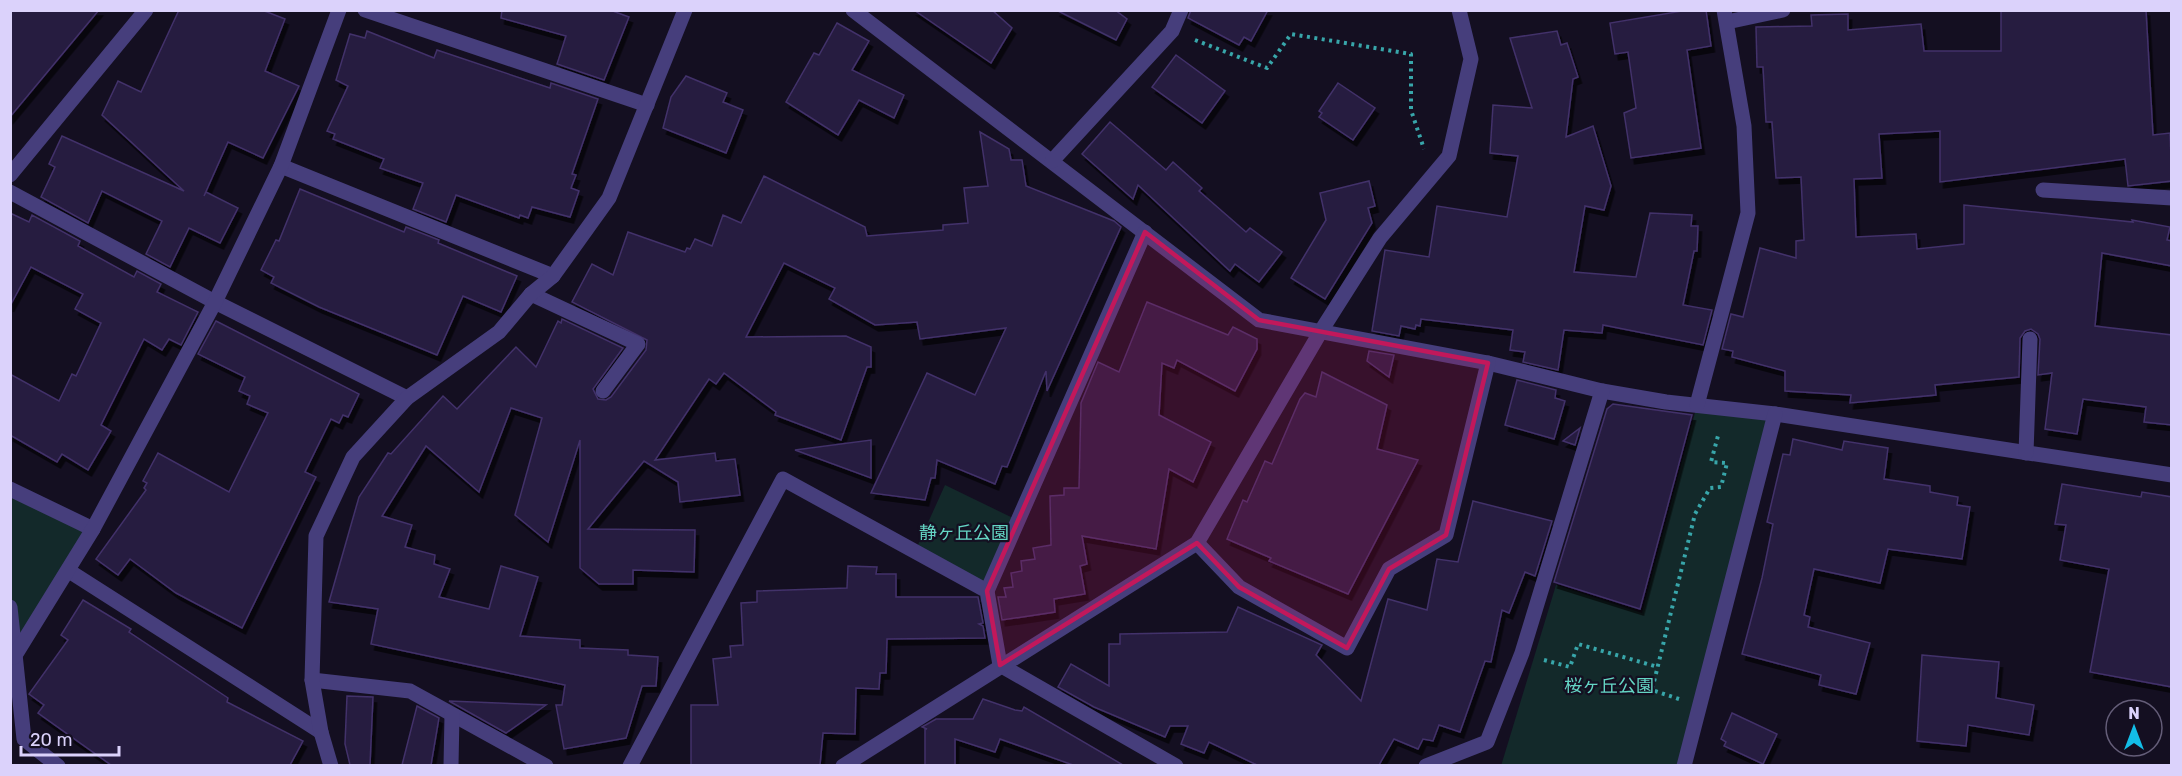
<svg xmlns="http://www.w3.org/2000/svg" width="2182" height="776" font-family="Rubik,'Noto Sans JP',sans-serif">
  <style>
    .green { fill: #13292a }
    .building { fill: #271d40; stroke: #42316a; stroke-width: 1.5; filter: url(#shadow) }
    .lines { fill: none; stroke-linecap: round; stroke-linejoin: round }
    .path { stroke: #38a6aa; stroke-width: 4; stroke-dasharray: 3 4.5; stroke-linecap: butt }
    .street { stroke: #463e7c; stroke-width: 15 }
    .marked { fill: #c2185b; fill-opacity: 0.2; stroke: #c2185b; stroke-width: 4.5; stroke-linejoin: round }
    .labels { text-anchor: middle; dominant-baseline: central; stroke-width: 4.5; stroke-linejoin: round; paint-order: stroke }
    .park-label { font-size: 18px; fill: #64d5c4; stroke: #140f21 }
  </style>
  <defs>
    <filter id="shadow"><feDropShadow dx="3.5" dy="6" stdDeviation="0" flood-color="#0009"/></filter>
  </defs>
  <rect width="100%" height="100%" fill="#140f21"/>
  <g class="green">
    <polygon points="1697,405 1775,414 1684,765 1501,766 1556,585 1642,613"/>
    <polygon points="945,485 1015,519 985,585 917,547"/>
    <polygon points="10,489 93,529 14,657 10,607"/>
  </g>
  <g class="building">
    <polygon points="10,10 99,10 10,117"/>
    <polygon points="179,10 262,10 285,19 265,71 299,86 263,158 228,142 204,196 206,192 238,208 220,243 189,228 170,267 146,254 162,221 102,191 88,223 41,197 55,167 49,164 62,136 184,191 102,115 118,81 141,92"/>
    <polygon points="502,10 610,10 629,17 604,80 557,64 566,36 501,18"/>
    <polygon points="914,10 992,10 1012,28 991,63"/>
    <polygon points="1056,10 1115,10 1127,19 1116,40"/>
    <polygon points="1191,10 1268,10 1251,41 1244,37 1239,45 1188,18"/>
    <polygon points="1688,10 1706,10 1711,46 1687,50 1701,148 1631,158 1624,113 1636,108 1628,52 1615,54 1610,23"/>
    <polygon points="2001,10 2146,10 2153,135 2170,133 2172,181 2128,186 2125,159 1940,182 1940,131 1879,134 1882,178 1854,179 1856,237 1916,234 1917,249 1964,244 1964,205 2133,222 2132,220 2170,227 2167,240 2172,241 2172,266 2102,253 2095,326 2172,335 2172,425 2144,422 2146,407 2083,399 2077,434 2045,429 2052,373 2038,375 2040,339 2038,334 2031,329 2025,331 2020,338 2019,377 1935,385 1936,395 1850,403 1851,395 1785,391 1785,371 1732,357 1733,351 1722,349 1731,314 1743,317 1760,248 1796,258 1796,241 1804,240 1801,177 1776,178 1772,122 1766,122 1763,67 1757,67 1756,27 1812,26 1811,15 1848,14 1848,30 1921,24 1924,51 2001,51"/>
    <polygon points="837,23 869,41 852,70 904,95 894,118 859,100 838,135 786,102 814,53 819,55"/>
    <polygon points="367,31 434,58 437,50 550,88 551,83 598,99 572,174 576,175 571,188 579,191 570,217 532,207 528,218 520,215 519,218 456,195 446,222 413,209 423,183 380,168 384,159 333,139 335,134 327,131 348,86 336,80 350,34 365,38"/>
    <polygon points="1557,31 1561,45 1567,43 1578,77 1573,79 1566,137 1593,126 1611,186 1604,210 1585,206 1574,272 1636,277 1650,213 1692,215 1691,226 1698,226 1697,251 1694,251 1683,305 1712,310 1703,345 1603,325 1602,333 1564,330 1558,370 1523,362 1525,352 1510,350 1513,330 1421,319 1420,326 1416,325 1415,329 1401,326 1399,336 1372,331 1385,250 1429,257 1437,206 1507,217 1518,156 1490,153 1493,105 1532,108 1510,38"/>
    <polygon points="1176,55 1225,91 1202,123 1152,87"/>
    <polygon points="686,76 727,93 723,102 743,110 726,153 663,128 671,97"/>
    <polygon points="1338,83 1375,108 1353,140 1319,117 1322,113 1319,111"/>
    <polygon points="1110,122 1166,170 1173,162 1202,188 1199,191 1246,232 1250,228 1282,252 1259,282 1235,264 1230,271 1138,185 1133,199 1082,154"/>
    <polygon points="980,132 1009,149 1011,160 1022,160 1026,186 1114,221 1121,227 1047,391 1046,371 1007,467 1002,466 995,484 937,460 935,478 931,478 925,500 871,493 927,373 975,395 1006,328 920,339 917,322 875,325 829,299 835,288 784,263 746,337 846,336 871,347 871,367 867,367 841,440 775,415 776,412 724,373 716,384 709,379 655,460 715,453 716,461 735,459 740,495 680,502 678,482 644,461 588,529 695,530 694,572 633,570 633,584 599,584 580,568 580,440 548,542 515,515 542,418 511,408 479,492 426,446 382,516 412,525 405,547 435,555 434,564 450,569 439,597 489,609 501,566 538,577 520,636 580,640 580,648 628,650 628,655 658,657 656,686 642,686 626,738 564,749 556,705 562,705 565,685 371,644 378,609 329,602 359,497 388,453 391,454 443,396 457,409 516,347 536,367 558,321 561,323 562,319 623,348 593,389 598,399 606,400 611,397 646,350 647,340 572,302 592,264 613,275 628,232 685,252 687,248 690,249 695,239 712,246 723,215 741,223 764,176 865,227 867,236 943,230 943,225 968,223 964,188 988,186"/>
    <polygon points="1369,181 1375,206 1368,208 1372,223 1325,299 1291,278 1326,220 1320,193"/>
    <polygon points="300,189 404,232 406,227 439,240 438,243 517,276 501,312 463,296 437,355 319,307 271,283 274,277 261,270 276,240 279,241"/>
    <polygon points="10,213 29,222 32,215 80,241 78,246 134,277 137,271 161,284 157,292 198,312 181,345 169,339 162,350 144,339 101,425 111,431 88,470 62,454 57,462 10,435 10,374 59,401 72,374 76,376 101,323 75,309 83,294 31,267 10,306"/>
    <polygon points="1147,302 1228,335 1233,327 1257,339 1257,349 1235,391 1177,360 1174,368 1162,363 1159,415 1211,442 1193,482 1169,469 1156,549 1082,536 1087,564 1080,566 1085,594 1054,599 1055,612 1002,620 998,597 1006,597 1004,588 1013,587 1011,573 1022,571 1021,561 1035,559 1033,548 1051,545 1050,496 1064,495 1064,488 1079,488 1081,403 1098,362 1119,372"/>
    <polygon points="216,321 359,394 348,417 343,415 339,423 331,419 305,472 316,477 242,628 176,593 130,559 118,575 96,559 146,490 144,488 147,483 143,481 158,453 229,492 268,413 247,404 250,396 239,391 245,377 198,354"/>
    <polygon points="1369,351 1394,355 1389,377 1367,361"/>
    <polygon points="1322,372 1387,405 1377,449 1418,460 1348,594 1269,561 1271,558 1227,539 1243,500 1247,502 1265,461 1272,464 1300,399 1305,393 1316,397"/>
    <polygon points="1517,380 1556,390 1555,398 1565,401 1554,439 1505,425"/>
    <polygon points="1613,404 1692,415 1640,609 1554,582 1607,409"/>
    <polygon points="1580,428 1575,445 1563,441"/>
    <polygon points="1793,439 1842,450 1844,441 1888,448 1884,479 1930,486 1930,492 1958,497 1957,505 1970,507 1962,559 1888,549 1880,583 1814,569 1804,615 1810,617 1808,627 1870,643 1856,694 1819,685 1821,675 1742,654 1762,578 1773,524 1767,522 1783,454 1790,455"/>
    <polygon points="871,440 871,478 795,450"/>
    <polygon points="2062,484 2141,497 2142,492 2172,497 2172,687 2090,672 2109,569 2060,560 2066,525 2055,524"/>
    <polygon points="1473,501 1552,521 1535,576 1525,572 1509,613 1502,610 1491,662 1485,661 1460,732 1439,725 1433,741 1423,739 1418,749 1394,739 1379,765 1257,765 1209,742 1204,753 1181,744 1188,726 1170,726 1165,737 1094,707 1058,687 1071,664 1109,686 1109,644 1120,644 1120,634 1227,632 1238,607 1322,645 1316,655 1361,701 1388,599 1427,610 1437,559 1458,562"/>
    <polygon points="848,566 877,567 876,574 896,574 896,597 978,597 983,623 979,624 983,626 985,638 887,639 886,673 880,673 879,689 856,688 855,734 823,733 820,765 691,765 691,705 718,705 713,659 731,657 730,646 743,645 741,603 757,602 757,591 847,588"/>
    <polygon points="83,600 131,629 129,632 228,698 227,702 303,741 290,765 111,765 38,713 44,705 29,694 68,640 61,635"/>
    <polygon points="1922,655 1999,662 1996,698 2034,705 2029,735 1968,725 1966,746 1917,741"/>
    <polygon points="347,696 373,697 370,765 350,765 345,744"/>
    <polygon points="983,699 1015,710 1022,711 1024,707 1123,765 1073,765 1000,739 995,752 955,739 955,765 925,765 925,729 927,729 922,727 936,719 973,719"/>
    <polygon points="449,701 546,705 506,733"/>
    <polygon points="417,706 439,718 431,765 402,765"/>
    <polygon points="1732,713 1777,734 1763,764 1724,746 1726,742 1721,739"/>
  </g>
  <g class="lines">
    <g class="path">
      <polyline points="1195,40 1267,68 1291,34 1411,54 1411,110 1424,149"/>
      <polyline points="1544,660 1570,667 1578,644 1658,667"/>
      <polyline points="1679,699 1652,690 1695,514 1710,488 1721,487 1727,463 1711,462 1719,432"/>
    </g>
    <g class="street">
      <polyline points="365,10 647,105"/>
      <polyline points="853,10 1259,320 1488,363 1602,391 1666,402 1775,414 2172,475"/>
      <polyline points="1727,22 1783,10"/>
      <polyline points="1052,161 1172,31 1181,10"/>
      <polyline points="281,166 553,276"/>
      <polyline points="10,175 146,10"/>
      <polyline points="2043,190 2172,198"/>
      <polyline points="10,192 215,302 407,398"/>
      <polyline points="531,294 638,344 603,391"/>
      <polyline points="1697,405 1748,213 1744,126 1724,10"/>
      <polyline points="2026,453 2030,339"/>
      <polyline points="10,489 93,529"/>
      <polyline points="1197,543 1239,587 1347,648 1389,569 1446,535 1488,363"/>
      <polyline points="69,571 321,732"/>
      <polyline points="987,591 1145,232"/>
      <polyline points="10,607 24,739 58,766"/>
      <polyline points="14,657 93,529 215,302 281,166 339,10"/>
      <polyline points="312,680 410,691 546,766"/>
      <polyline points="331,766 321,732 312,680 316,536 353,457 407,398 499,332 531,294 553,276 609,198 685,10"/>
      <polyline points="451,766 452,715"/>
      <polyline points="630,766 783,479 987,591 1000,665 1176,766"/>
      <polyline points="843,766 1197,543 1321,331 1380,238 1449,156 1471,59 1459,10"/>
      <polyline points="1426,766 1487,742 1522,653 1602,391"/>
      <polyline points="1684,766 1775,414"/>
    </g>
  </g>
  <path class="marked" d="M 1145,232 L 1259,320 L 1488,363 L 1446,535 L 1389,569 L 1347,648 L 1239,587 L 1197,543 L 1000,665 L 987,591 Z"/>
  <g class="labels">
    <g class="park-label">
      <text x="964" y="533">静ヶ丘公園</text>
      <text x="1609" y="686">桜ヶ丘公園</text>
    </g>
  </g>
  <rect width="2182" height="776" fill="none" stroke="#dbd2fb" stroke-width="24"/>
  <g transform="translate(2134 728)"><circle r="28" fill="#140f21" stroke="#645d78" stroke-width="1.5"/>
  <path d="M0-4.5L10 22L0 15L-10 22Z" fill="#13bde7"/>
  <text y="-9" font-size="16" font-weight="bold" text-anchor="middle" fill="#dbd2fb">N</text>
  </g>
  <path d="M21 746v9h98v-9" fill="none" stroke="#dbd2fb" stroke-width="3"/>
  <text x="30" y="746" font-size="18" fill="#dbd2fb" stroke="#140f21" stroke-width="4.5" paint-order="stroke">20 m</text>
</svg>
